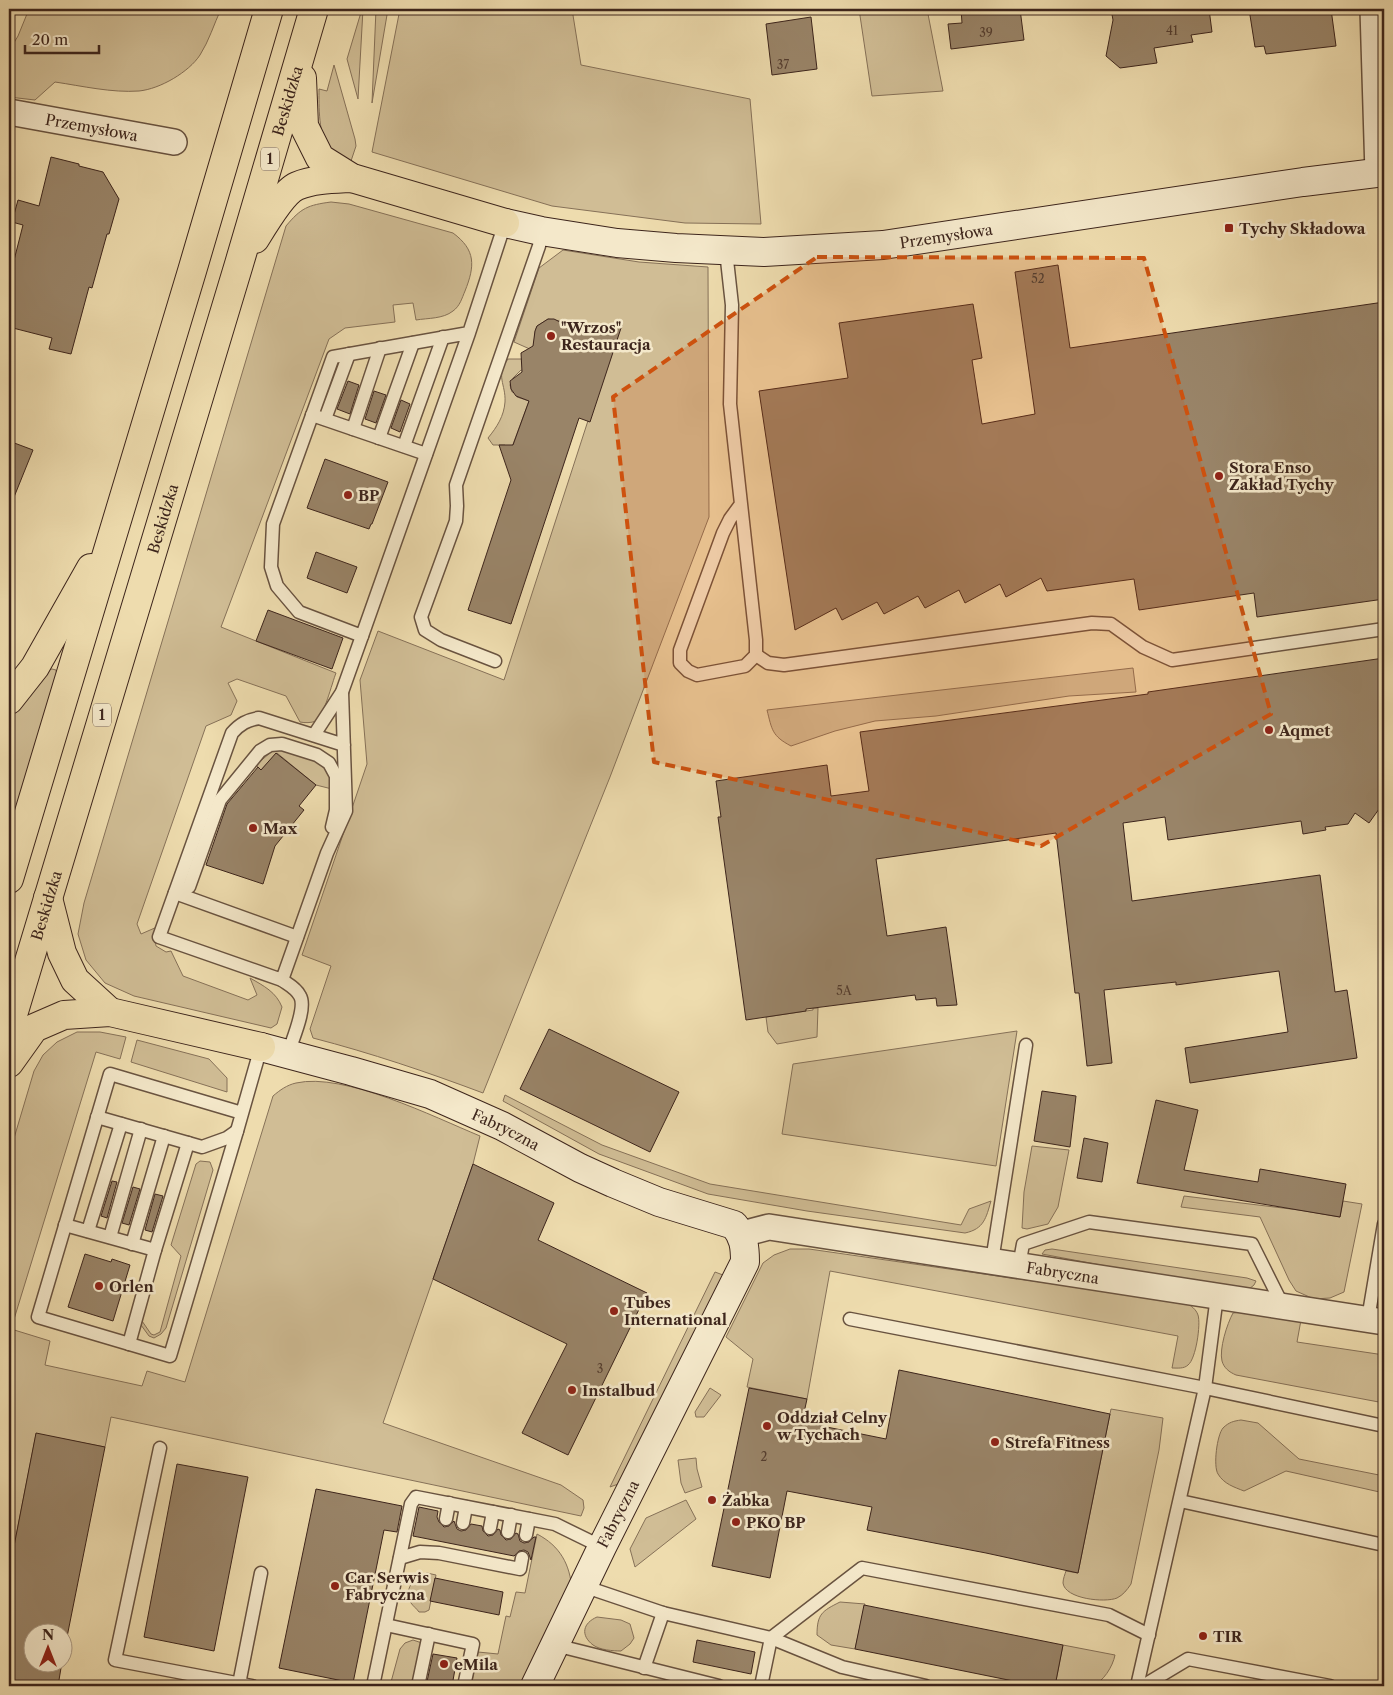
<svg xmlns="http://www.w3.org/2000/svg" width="1393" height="1695" font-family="'Libre Caslon Text',serif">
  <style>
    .green { fill: #d0bd95; stroke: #867158 }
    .building { fill: #998468; stroke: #3d251c }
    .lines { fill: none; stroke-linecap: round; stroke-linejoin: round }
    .lane-casing { stroke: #695340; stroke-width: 15 }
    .street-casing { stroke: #695340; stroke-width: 28 }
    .secondary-casing { stroke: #3d251c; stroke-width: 30 }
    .primary-casing { stroke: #3d251c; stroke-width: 30 }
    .lane { stroke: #f4e8ca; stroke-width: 12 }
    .street { stroke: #f4e8ca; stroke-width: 25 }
    .secondary { stroke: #f4e8ca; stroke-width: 28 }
    .primary { stroke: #eedcae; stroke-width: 28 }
    .marked { fill: #ce510e; fill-opacity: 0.2; stroke: #ce510e; stroke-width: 4; stroke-dasharray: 10 6; stroke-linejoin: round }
    .poi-dot { fill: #8f2418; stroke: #f4e8ca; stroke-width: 2 }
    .labels { text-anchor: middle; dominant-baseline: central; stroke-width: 5; stroke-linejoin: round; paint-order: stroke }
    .number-label { font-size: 12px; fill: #543d2f }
    .shield { fill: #f4e8ca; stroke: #746050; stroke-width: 1 }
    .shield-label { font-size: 14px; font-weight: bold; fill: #3d251c }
    .street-label { font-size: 15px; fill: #3d251c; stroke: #f4e8ca }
    .poi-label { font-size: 15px; font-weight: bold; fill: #3d251c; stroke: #f4e8ca; text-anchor: start }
  </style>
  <rect width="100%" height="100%" fill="#eedcae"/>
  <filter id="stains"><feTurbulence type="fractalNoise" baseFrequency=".004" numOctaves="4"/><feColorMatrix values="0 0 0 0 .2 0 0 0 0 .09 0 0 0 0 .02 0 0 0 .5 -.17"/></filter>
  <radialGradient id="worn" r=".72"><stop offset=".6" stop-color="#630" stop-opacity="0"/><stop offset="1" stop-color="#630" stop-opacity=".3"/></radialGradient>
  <g class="green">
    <path d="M 29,9 L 221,9 C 214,24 209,41 200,55 C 189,72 160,89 139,91 C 112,93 82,86 55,82 L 35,100 L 9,97 L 9,51 L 18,36 Z"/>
    <polygon points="362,9 363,9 358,99 347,59"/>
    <polygon points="376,9 388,9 372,103"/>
    <polygon points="400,9 572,9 581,65 750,99 761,224 685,223 552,206 372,152"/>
    <polygon points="859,9 927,9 943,91 872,96"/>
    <path d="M 334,65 L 355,139 L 356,146 L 351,161 C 344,158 335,154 330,149 C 318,137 319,105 319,89 L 327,91 Z"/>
    <path d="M 331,202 L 349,204 L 453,233 C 476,250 475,266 465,291 C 462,298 460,306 453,311 C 443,319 428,318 416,320 L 413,303 L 393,305 L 395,322 L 345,328 L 329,339 L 221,627 L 336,673 C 332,683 324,716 316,721 C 311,723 305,723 300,722 L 286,696 L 237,679 L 228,683 L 237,701 L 231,715 L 206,726 L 137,924 L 141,934 L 157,927 L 155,940 L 156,946 L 166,952 L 171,951 L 183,976 L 248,1000 L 257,995 L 250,978 C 264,986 276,992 282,1007 L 277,1024 L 271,1028 L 134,996 L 105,983 L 86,960 L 78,934 L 84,903 L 286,226 C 301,208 308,205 331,202 Z"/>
    <path d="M 563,250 L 639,262 L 708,267 L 709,517 L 610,777 L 483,1093 C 427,1072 371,1053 313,1038 L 310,1029 L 331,966 L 302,955 L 367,764 L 360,680 L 378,631 L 504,680 L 619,325 L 570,324 L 566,326 L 560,321 L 548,319 L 537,326 C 533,334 536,342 532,350 L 514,342 L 539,268 Z"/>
    <path d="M 508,359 L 522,359 L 524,371 L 521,370 L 513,378 L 510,385 L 512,392 L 518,394 L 517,397 L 529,401 L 512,447 L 505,447 L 505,445 L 493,445 L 488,438 C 497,427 504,416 505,402 C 506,384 495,376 508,359 Z"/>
    <path d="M 1133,668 L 1136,692 L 1069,696 L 936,716 L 875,721 L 835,731 L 791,746 C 772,736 772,730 767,710 Z"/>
    <polygon points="52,669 56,670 57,675 9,835 9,717 47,670"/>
    <path d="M 280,749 C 292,753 320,760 328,769 C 332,775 331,782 332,789 L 316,785 L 277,753 L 261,770 L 256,765 L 271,752 Z"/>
    <polygon points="813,1008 818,1008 817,1037 777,1044 768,1032 766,1017 813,1010"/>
    <polygon points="1017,1031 996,1166 782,1134 793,1064"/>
    <path d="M 77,1032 L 100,1032 L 126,1037 L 120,1059 L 96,1052 L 11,1329 L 50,1341 L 45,1365 L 142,1386 L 147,1371 L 185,1382 L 273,1096 C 280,1090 287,1085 296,1083 C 344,1072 434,1117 480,1136 L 473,1164 L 383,1423 L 561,1485 L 583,1500 L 584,1508 L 581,1516 L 111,1417 L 105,1447 L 36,1434 L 9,1572 L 9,1155 L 34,1071 L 43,1055 L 57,1042 Z"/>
    <polygon points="137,1040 209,1059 227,1078 227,1092 131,1062"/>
    <path d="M 505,1095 L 602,1145 L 710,1184 L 961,1225 L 969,1209 L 991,1201 C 986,1218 984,1229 965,1233 L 807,1211 L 708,1194 L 599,1154 L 503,1101 Z"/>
    <polygon points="1032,1146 1069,1150 1058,1207 1048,1224 1027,1229 1022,1228 1024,1192"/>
    <polygon points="200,1161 210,1162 213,1170 166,1328 161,1334 154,1338 149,1336 141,1325 142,1321 151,1334 154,1335 160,1332 181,1256 171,1245 196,1164"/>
    <polygon points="1184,1196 1299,1210 1340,1217 1343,1201 1362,1204 1344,1292 1330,1298 1314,1299 1296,1291 1289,1280 1260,1217 1181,1207"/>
    <path d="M 790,1249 L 809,1249 L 1187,1303 C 1191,1306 1196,1309 1198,1315 C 1201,1324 1196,1359 1188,1365 C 1184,1369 1177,1368 1172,1368 L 1178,1336 L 830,1271 L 807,1399 L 747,1387 L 753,1359 L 726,1337 L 763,1263 L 774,1255 Z"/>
    <polygon points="1052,1249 1247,1278 1256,1281 1254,1285 1249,1289 1127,1270 1042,1254 1045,1250"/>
    <polygon points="715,1272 723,1275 621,1483 610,1487"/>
    <path d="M 1241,1312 L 1301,1320 L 1297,1342 L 1384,1355 L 1384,1403 L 1236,1375 C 1229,1372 1224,1368 1222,1361 C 1219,1349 1227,1324 1233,1313 Z"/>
    <polygon points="710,1388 721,1395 704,1417 696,1417 695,1412"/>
    <path d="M 1111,1409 L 1163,1418 L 1159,1450 L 1131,1584 C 1127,1590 1123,1595 1117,1598 C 1105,1603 1065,1599 1063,1583 C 1063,1579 1065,1574 1066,1571 L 1078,1573 Z"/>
    <path d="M 1241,1420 L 1258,1423 L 1299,1459 L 1384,1476 L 1384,1493 L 1286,1471 L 1244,1491 C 1234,1487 1224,1484 1218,1474 C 1213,1466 1217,1435 1223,1428 C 1229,1422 1234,1421 1241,1420 Z"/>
    <polygon points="696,1458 697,1469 702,1487 685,1493 681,1483 678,1460"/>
    <polygon points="686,1500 696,1519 635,1567 630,1549 646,1518"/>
    <path d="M 537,1534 C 560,1546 570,1564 572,1590 L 523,1686 L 471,1686 L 478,1652 L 498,1654 L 506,1616 L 510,1617 L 516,1592 L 525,1593 Z"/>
    <path d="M 427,1573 L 436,1575 L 429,1610 L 425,1612 L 419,1612 C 417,1609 413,1606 411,1603 C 403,1589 414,1577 427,1573 Z"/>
    <path d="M 840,1602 L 865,1604 L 855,1649 L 831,1645 L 817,1635 C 817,1614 822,1611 840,1602 Z"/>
    <path d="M 597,1617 L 621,1620 L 630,1624 L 634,1638 L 630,1644 L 621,1651 C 613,1651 600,1650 593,1645 C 580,1635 583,1623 597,1617 Z"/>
    <polygon points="413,1640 422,1643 415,1686 392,1686 391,1682 400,1649 405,1643"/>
    <path d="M 1063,1645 L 1115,1655 C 1113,1666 1103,1683 1091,1686 C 1080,1689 1066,1686 1055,1686 Z"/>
  </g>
  <g class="building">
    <polygon points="961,9 1020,9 1024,40 951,49 948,24 962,23"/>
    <polygon points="1111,9 1209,9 1212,32 1191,35 1193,42 1154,48 1157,63 1120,68 1106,56 1113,20"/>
    <polygon points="1249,9 1331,9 1336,46 1266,54 1264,46 1255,47"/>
    <polygon points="811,17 817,69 772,75 766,24"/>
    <polygon points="51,157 79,164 79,166 103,172 119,199 109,234 107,234 92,288 89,287 71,354 49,349 52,338 9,327 9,280 23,225 12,222 18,200 39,206"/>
    <polygon points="1058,265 1070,348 1384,302 1384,599 1257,617 1254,593 1139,610 1134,579 1047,591 1041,578 1006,597 1000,584 965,603 959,590 925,608 918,596 884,614 877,602 842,620 836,608 795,630 759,391 848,378 839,323 973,304 982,358 972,360 982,424 1035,414 1015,272"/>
    <polygon points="548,319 554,319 564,324 622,325 590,422 579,418 511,624 468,610 511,480 499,445 513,445 529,401 516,396 511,389 510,381 522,372 521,353 533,346 535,331 537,326"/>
    <polygon points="348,381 359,385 350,414 337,409"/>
    <polygon points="374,391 386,395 376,423 365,419"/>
    <polygon points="401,400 410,404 400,432 391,428"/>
    <polygon points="9,441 33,450 10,507 9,507"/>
    <polygon points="325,459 388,482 372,524 371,524 369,529 307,508"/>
    <polygon points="316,552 357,567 347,593 307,578"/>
    <polygon points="268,610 343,638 332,669 256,641"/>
    <polygon points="1384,658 1384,802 1369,823 1355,813 1348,824 1325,827 1326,830 1303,834 1301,821 1168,840 1165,817 1123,823 1132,901 1320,875 1335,992 1347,990 1357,1058 1190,1083 1185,1048 1288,1032 1279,971 1176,985 1176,982 1104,990 1112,1063 1087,1066 1079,993 1075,993 1056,833 876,859 887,936 946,927 957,1005 937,1006 936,998 916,1000 915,995 806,1009 806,1011 746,1020 718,817 721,817 716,781 827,765 831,796 869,791 860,732 1148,694 1148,692"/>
    <polygon points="276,753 316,785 299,806 304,810 275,846 263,884 206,865 227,804 258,767 261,770"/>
    <polygon points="549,1029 679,1092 650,1152 520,1089"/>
    <polygon points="1042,1091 1076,1096 1070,1147 1034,1141"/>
    <polygon points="1156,1100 1198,1110 1184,1170 1258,1182 1260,1169 1346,1184 1340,1217 1137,1183"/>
    <polygon points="1084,1138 1108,1143 1102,1182 1077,1178"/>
    <polygon points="473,1164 554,1203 538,1240 647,1293 568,1455 522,1433 567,1344 433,1279"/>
    <polygon points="112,1181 117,1182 107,1218 101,1216"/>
    <polygon points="133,1187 140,1189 129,1225 122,1223"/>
    <polygon points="155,1194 163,1196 152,1232 145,1230"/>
    <polygon points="85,1254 111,1262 112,1259 130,1265 113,1321 68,1307"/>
    <polygon points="899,1370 1110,1414 1078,1573 986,1553 867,1530 872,1507 787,1491 770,1578 712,1566 749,1388 807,1399 802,1422 886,1439"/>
    <polygon points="36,1433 105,1447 62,1662 62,1632 32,1632 32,1662 62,1662 58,1686 32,1686 9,1682 9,1572"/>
    <polygon points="177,1464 248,1477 214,1651 144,1637"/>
    <polygon points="316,1489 402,1506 397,1532 384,1530 353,1683 279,1668"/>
    <polygon points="419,1507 438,1511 437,1517 439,1522 444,1527 449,1526 454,1521 457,1529 461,1531 466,1530 471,1524 482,1526 483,1531 488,1536 493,1535 498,1529 500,1530 501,1535 506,1540 511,1539 516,1533 518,1534 520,1541 524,1543 529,1542 534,1537 536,1537 531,1560 528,1552 524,1550 519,1551 514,1556 413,1536"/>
    <polygon points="435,1578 503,1592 499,1615 430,1601"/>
    <polygon points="864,1605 1063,1645 1055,1686 1038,1686 855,1649"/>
    <polygon points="697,1640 755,1652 751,1674 693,1662"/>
    <polygon points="433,1654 457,1658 452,1686 426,1686"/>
  </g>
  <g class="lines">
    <defs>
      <g id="lane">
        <polyline points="726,251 732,305 730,404 756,640 756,655 745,666 697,675 688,671 680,663 680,650 723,533 730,519 741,504"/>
        <polyline points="469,333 362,636 299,612 277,586 271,567 273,524 333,357 469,333 505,223"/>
        <polyline points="312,415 426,454"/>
        <polyline points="325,419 349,354"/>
        <polyline points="353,429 380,348"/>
        <polyline points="379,438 413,343"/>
        <polyline points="404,446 443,337"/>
        <polyline points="756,655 768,663 784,665 1092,623 1111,624 1143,647 1172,660 1384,629"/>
        <polyline points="495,661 441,640 425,630 421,617 456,521 457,506 456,485 539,246 541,231"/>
        <path d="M 342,692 L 346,811 L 327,853 L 282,980 L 159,937 L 232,733 C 240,724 247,720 259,718 L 344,745"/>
        <polyline points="314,735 342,692 362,636"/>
        <polyline points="175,893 189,887 220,800 260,751 270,745 282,744 317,755 329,763 336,776 336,810 332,827"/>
        <polyline points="175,893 297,937"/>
        <path d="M 282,980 C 289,985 296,988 300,996 C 307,1008 292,1040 288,1054"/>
        <polyline points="242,1113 110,1074 38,1317 170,1356 237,1131 261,1047"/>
        <polyline points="97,1117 202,1147 227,1138 237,1131"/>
        <polyline points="65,1225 155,1250 129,1344"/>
        <polyline points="88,1231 121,1124"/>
        <polyline points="110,1237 141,1129"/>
        <polyline points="132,1244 164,1136"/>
        <polyline points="155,1250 188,1143"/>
        <polyline points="992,1261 1026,1045"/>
        <polyline points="1019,1266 1023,1244 1089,1222 1252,1244 1283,1306"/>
        <polyline points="850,1319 1205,1388 1217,1296"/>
        <polyline points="1368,1319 1384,1224"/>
        <polyline points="160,1448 115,1660 252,1686"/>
        <polyline points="1180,1501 1384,1545"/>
        <polyline points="446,1519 449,1503"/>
        <polyline points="463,1523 466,1507"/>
        <polyline points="490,1528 493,1512"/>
        <polyline points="508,1532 511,1515"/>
        <polyline points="526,1535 529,1519"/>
        <polyline points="400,1558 420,1552 439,1553 520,1569 522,1558"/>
        <polyline points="583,1586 663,1613 771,1638 842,1667 926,1686"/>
        <polyline points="386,1625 473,1644 464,1686"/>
        <polyline points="555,1645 719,1686"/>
        <polyline points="644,1668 663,1613"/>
        <polyline points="239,1684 261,1573"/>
        <polyline points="373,1686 411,1504 416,1497 555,1524 602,1547"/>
        <polyline points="418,1686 429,1634"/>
        <polyline points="761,1686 771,1638 862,1568 1109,1615 1149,1635"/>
        <polyline points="1137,1686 1205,1388 1384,1426"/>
        <polyline points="1143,1686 1188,1659 1330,1686"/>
      </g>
      <g id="street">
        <polyline points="1373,9 1378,173"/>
        <path id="s1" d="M 9,112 L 174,142"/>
        <path id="s2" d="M 742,1234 L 769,1227 L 1384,1322"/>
      </g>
      <g id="secondary">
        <path id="s3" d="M 505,223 L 541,231 L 617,243 L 676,248 L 764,252 L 883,245 L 1303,182 L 1384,172"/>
        <path id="s4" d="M 261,1047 L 351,1071 L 430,1094 L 502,1126 L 580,1168 L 613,1183 L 659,1202 L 734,1225 C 744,1237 745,1247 745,1262 L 602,1547 L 535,1686"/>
      </g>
      <g id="primary">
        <polyline points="302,78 304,126 320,158 352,178 505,223"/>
        <path d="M 255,239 C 263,226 283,192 297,186 C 314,179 333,179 352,178"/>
        <polyline points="9,700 35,667 91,568"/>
        <polyline points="9,879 192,271 269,9"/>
        <polyline points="48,898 62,953 75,980 110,1012"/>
        <path id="s5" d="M 9,1028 L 239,264 L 314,9"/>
        <polyline points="9,1063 34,1028 64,1015 110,1012 261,1047"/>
      </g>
    </defs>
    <use href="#lane" class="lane-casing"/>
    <use href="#street" class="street-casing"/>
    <use href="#secondary" class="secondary-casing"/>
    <use href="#primary" class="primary-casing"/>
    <use href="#lane" class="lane"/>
    <use href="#street" class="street"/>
    <use href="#secondary" class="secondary"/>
    <use href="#primary" class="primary"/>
  </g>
  <path class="marked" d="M 817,257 L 1144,258 L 1271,714 L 1041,846 L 654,762 L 613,397 Z"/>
  <g class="poi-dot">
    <rect x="1224" y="223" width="10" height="10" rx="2.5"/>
    <circle cx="551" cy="336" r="5"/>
    <circle cx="1219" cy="476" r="5"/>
    <circle cx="348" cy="495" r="5"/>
    <circle cx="1269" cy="730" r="5"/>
    <circle cx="253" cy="828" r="5"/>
    <circle cx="99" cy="1286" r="5"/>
    <circle cx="614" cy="1311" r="5"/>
    <circle cx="572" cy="1390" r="5"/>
    <circle cx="767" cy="1426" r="5"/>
    <circle cx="995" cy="1442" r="5"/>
    <circle cx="712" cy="1500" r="5"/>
    <circle cx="736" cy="1522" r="5"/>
    <circle cx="335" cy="1586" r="5"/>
    <circle cx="1203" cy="1636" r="5"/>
    <circle cx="444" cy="1664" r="5"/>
  </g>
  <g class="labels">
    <g class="number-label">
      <text x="1172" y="30">41</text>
      <text x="986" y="32">39</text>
      <text x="783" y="64">37</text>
      <text x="1038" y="278">52</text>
      <text x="844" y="990">5A</text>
      <text x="600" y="1368">3</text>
      <text x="764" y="1456">2</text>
    </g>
    <g class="shield">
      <rect x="261" y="147.5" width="18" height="23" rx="4"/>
      <rect x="93" y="703.5" width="18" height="23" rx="4"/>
    </g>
    <g class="shield-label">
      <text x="270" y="159">1</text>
      <text x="102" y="715">1</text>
    </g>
    <g class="street-label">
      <text stroke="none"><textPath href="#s5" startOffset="968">Beskidzka</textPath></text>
      <text stroke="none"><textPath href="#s1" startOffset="84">Przemysłowa</textPath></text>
      <text stroke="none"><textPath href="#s3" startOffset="444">Przemysłowa</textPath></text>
      <text stroke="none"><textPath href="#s5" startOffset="532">Beskidzka</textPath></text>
      <text stroke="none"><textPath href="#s5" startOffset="128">Beskidzka</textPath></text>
      <text stroke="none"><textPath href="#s4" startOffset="259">Fabryczna</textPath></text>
      <text stroke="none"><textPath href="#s2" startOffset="325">Fabryczna</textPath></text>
      <text transform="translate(618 1514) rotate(-63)">Fabryczna</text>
    </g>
    <g class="poi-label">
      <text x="1239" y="228">Tychy Składowa</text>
      <text x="561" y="327">"Wrzos"<tspan x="561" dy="17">Restauracja</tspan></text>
      <text x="1229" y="467">Stora Enso<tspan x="1229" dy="17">Zakład Tychy</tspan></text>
      <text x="358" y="495">BP</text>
      <text x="1279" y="730">Aqmet</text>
      <text x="263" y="828">Max</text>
      <text x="109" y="1286">Orlen</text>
      <text x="624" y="1302">Tubes<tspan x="624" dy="17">International</tspan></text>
      <text x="582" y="1390">Instalbud</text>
      <text x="777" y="1417">Oddział Celny<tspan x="777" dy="17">w Tychach</tspan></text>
      <text x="1005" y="1442">Strefa Fitness</text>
      <text x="722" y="1500">Żabka</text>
      <text x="746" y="1522">PKO BP</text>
      <text x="345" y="1577">Car Serwis<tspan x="345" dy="17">Fabryczna</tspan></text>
      <text x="1213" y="1636">TIR</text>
      <text x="454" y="1664">eMila</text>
    </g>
  </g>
  <rect width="1393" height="1695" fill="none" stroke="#eedcae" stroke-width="30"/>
  <rect x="10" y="10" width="1373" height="1675" fill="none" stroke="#3d251c" stroke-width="2.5"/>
  <rect x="15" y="15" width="1363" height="1665" fill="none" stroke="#3d251c"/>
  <g transform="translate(48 1648)"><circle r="24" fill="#f4e8ca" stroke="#ab9a84"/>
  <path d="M0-4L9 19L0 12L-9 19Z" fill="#8f2418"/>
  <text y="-8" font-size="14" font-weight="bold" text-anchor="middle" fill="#3d251c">N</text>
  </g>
  <path d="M25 45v8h74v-8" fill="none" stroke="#3d251c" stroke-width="2.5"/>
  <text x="32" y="45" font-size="15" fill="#3d251c" stroke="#f4e8ca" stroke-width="4" paint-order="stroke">20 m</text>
  <rect width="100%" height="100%" filter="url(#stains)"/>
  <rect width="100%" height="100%" fill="url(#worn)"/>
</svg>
